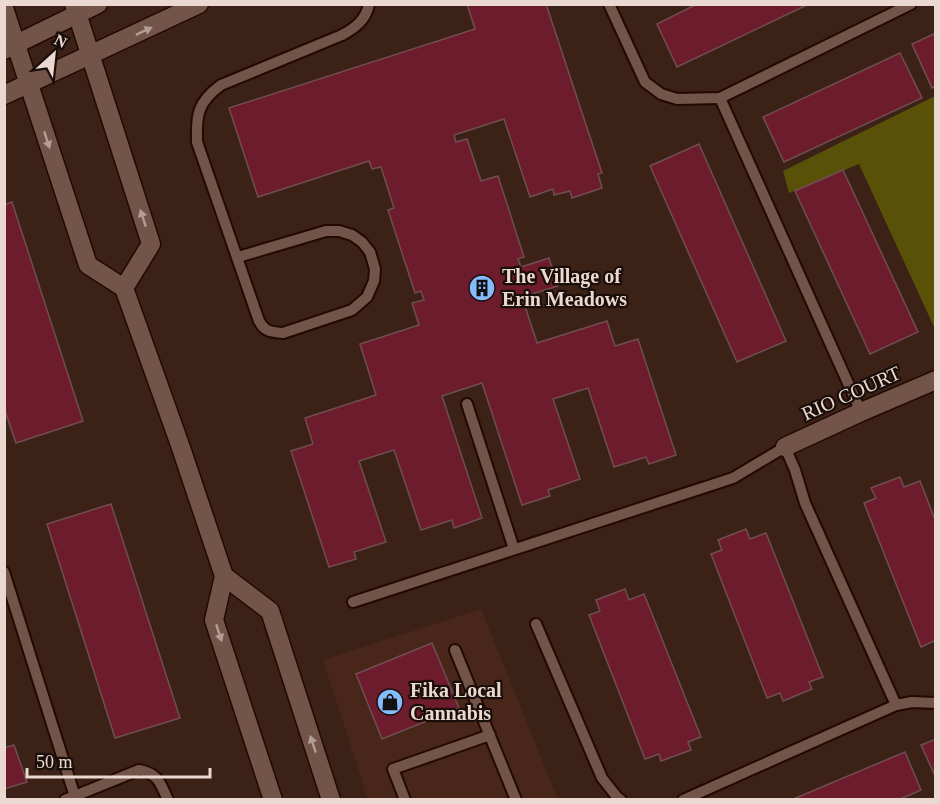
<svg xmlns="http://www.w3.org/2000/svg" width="940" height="804" font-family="Georgia,serif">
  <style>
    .built { fill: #48271a }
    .green { fill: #5a5109 }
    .building { fill: #6d1c2e; stroke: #6f4e51; stroke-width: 1.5 }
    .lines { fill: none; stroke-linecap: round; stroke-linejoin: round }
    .service-casing { stroke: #220a02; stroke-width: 14 }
    .minor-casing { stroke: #220a02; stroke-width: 21 }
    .tertiary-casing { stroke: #220a02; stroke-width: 21 }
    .secondary-casing { stroke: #220a02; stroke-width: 21 }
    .service { stroke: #735449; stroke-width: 10 }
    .minor { stroke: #735449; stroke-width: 18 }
    .tertiary { stroke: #735449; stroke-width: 18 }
    .secondary { stroke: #735449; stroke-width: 18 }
    .oneway { fill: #b49d94 }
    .labels { text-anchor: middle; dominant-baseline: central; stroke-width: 4.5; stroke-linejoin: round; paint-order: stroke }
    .poi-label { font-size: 20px; font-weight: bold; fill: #ead8d1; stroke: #1a0e0a; text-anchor: start }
    .street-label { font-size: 20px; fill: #ead8d1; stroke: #1a0e0a }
  </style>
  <rect width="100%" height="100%" fill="#3c2117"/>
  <polygon class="built" points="481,609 558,799 368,799 323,660"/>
  <polygon class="green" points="935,96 935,329 859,164 789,193 783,171"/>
  <g class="building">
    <polygon points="467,4 546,4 602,173 598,174 602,188 572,198 570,191 554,195 553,189 530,197 504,119 454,135 456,142 467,139 481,181 498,176 524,257 518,259 521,267 549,258 558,286 522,297 537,343 607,321 615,346 638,339 676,455 649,464 646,457 614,467 588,388 553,399 580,479 548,490 550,496 522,505 482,383 442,396 482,518 454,528 452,520 421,530 394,450 359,461 386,542 354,552 356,559 329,567 291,451 313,444 305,418 376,395 360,344 419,325 412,303 424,300 421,291 415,293 388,210 394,208 381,167 372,169 369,161 258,197 229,108 475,29"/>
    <polygon points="697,4 809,4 677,67 657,24"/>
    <polygon points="936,33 936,86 932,88 912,44"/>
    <polygon points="900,53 922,98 784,162 763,117"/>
    <polygon points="699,144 786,341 737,362 650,166"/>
    <polygon points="843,170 918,332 870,354 795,191"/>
    <polygon points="12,202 83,421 16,443 4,408 4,205"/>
    <polygon points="900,477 904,487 920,481 936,522 936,646 934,641 921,647 864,503 876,498 871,488"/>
    <polygon points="111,504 180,718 115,738 47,524"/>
    <polygon points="746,529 750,539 766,533 823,677 809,682 812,689 783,701 780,693 767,698 711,554 722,550 718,540"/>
    <polygon points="625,589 629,600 644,594 701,737 688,742 691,750 661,761 659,754 645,759 589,615 600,611 596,600"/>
    <polygon points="432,643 459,708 382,739 356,674"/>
    <polygon points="936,739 936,778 921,745"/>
    <polygon points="14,745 27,782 4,789 4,748"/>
    <polygon points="905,752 921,790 898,800 791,800"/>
  </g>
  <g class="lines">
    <defs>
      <g id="service">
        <polyline points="609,4 645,82 661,94 677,99 720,98 911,4"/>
        <polyline points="720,98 861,412"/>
        <path d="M 238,257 L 326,231 L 339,231 L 352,235 L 362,242 L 370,252 L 375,269 L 374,281 L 367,297 L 352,310 L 283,333 C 271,332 265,332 259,321 L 197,142 C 196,114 198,102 221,85 L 342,35 C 355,28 366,20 369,4"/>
        <polyline points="467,404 514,549"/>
        <polyline points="4,572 76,800"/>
        <polyline points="353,602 733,478 785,447 795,470 805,503 896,705 912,702 936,703"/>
        <polyline points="536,624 602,778 617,797 621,800"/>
        <polyline points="455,650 516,800"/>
        <path d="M 65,800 L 139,770 C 159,774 160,783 168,800"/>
        <polyline points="405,800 393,769 490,735"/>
        <polyline points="683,800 896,705"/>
      </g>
      <polyline id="minor" points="785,447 861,412 936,380"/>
      <g id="tertiary">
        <polyline points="4,50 98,4"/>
        <polyline points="4,95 199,4"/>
      </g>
      <g id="secondary">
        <polyline points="74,4 151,244 124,288"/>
        <polyline points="4,8 88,265 124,288 180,445 224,576 214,620 273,800"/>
        <polyline points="224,576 270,611 331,800"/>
      </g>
    </defs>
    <use href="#service" class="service-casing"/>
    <use href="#minor" class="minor-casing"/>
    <use href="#tertiary" class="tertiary-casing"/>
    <use href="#secondary" class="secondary-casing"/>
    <use href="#service" class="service"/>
    <use href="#minor" class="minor"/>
    <use href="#tertiary" class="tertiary"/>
    <use href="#secondary" class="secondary"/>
  </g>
  <defs><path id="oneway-solid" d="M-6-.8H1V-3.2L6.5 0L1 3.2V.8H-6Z" transform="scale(1.5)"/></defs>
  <g class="oneway">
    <use href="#oneway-solid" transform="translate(144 31) rotate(-25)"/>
    <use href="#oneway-solid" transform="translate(47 140) rotate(72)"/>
    <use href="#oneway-solid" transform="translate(143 218) rotate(-108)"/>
    <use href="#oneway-solid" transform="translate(219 633) rotate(72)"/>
    <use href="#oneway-solid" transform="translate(313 744) rotate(-108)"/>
  </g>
  <defs>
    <symbol id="building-disc" viewBox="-11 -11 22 22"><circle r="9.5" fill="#85bbfb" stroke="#1a0e0a"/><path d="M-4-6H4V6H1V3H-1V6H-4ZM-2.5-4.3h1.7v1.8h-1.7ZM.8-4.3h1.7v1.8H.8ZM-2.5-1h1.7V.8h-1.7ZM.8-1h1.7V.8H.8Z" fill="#111"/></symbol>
    <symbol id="shop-disc" viewBox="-11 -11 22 22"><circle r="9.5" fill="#85bbfb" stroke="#1a0e0a"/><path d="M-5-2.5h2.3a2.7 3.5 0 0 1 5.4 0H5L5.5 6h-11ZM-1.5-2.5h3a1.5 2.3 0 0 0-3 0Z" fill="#111"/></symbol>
  </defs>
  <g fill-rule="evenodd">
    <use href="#building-disc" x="467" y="273" width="30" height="30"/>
    <use href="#shop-disc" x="375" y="687" width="30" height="30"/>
  </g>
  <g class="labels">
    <g class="poi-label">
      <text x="502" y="276">The Village of<tspan x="502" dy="23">Erin Meadows</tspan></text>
      <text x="410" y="690">Fika Local<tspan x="410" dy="23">Cannabis</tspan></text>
    </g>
    <g class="street-label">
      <text transform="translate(851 393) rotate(-24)">RIO COURT</text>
    </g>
  </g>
  <rect width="940" height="804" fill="none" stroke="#ead8d1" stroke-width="12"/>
  <g transform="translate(54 54) rotate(27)" stroke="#1a0e0a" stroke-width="4.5" paint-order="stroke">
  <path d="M0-4.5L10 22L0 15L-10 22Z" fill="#ead8d1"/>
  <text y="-9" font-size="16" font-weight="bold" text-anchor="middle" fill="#ead8d1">N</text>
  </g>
  <path d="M27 768v9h183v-9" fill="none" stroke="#ead8d1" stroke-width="3"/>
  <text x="36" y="768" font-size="18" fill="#ead8d1" stroke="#1a0e0a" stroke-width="4.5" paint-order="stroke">50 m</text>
</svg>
